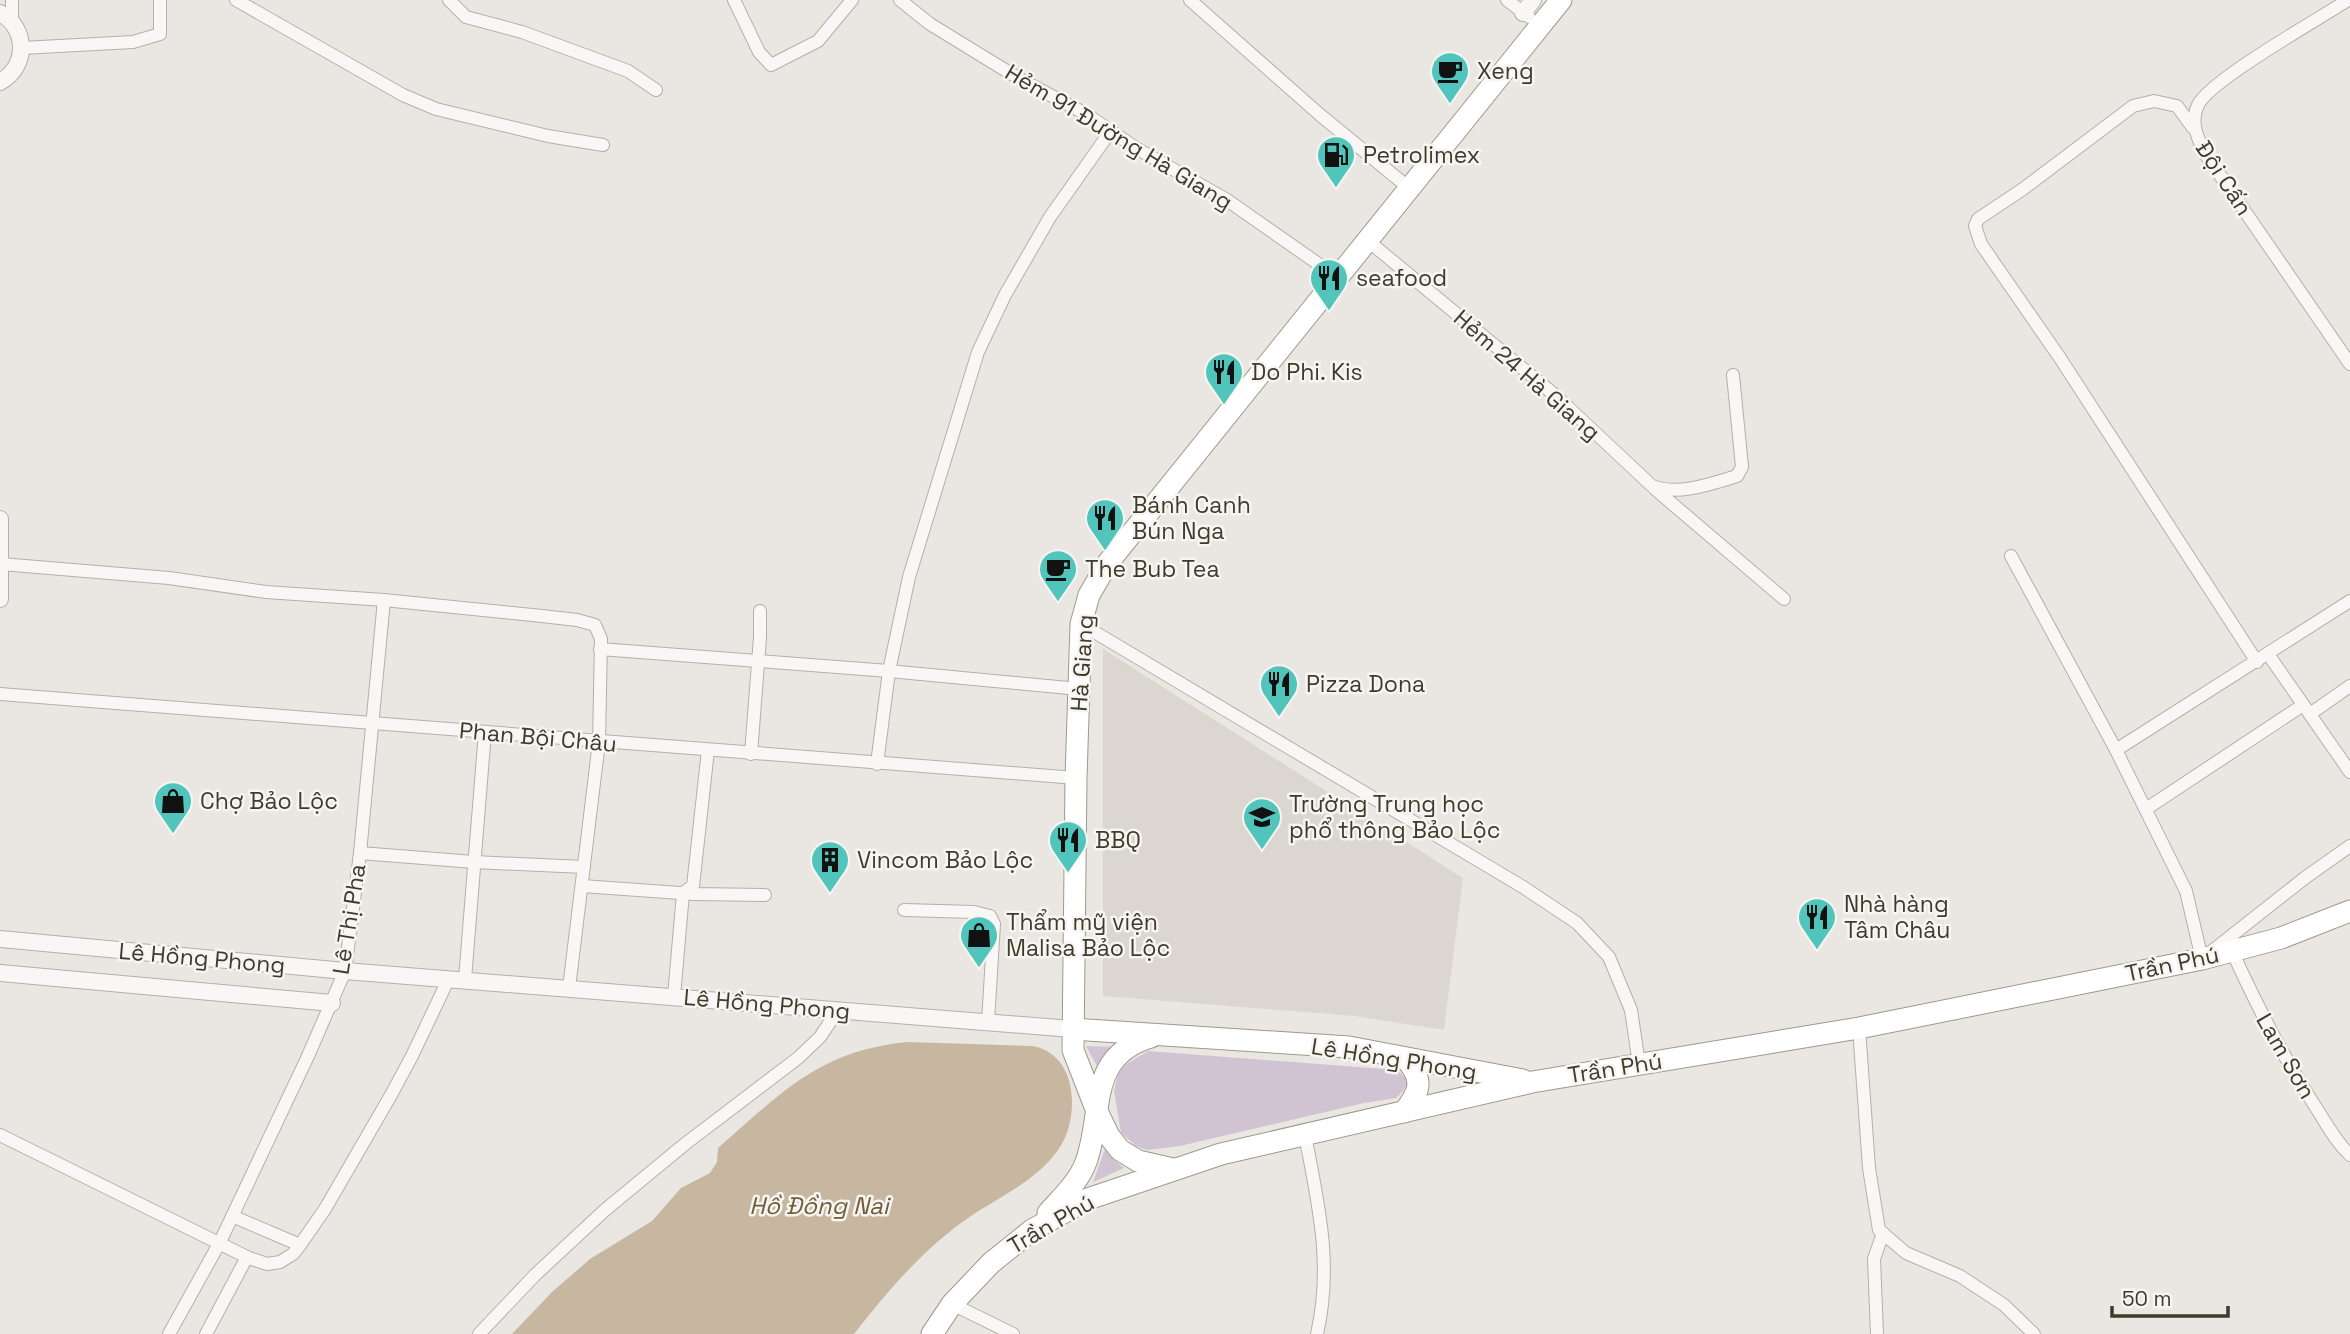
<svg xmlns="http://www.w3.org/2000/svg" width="2350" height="1334" font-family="'Space Grotesk',sans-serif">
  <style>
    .built { fill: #dbd7d0 }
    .green { fill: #d0c4d3 }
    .water { fill: #c7b7a0 }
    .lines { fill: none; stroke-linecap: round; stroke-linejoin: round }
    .minor-casing { stroke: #b4b0a7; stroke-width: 14 }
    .tertiary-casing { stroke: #b4b0a7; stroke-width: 18 }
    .trunk-casing { stroke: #9f998b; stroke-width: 23 }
    .minor { stroke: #f8f7f5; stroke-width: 12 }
    .tertiary { stroke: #f8f7f5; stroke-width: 16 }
    .trunk { stroke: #fff; stroke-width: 21 }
    .labels { text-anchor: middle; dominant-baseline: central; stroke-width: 5; stroke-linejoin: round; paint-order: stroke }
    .poi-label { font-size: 23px; fill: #403a2b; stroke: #f7f5f2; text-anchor: start }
    .street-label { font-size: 23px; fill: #403a2b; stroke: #f7f5f2 }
    .water-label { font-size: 24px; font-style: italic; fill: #725c38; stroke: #f7f5f2 }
  </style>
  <rect width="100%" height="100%" fill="#eae7e2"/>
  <polygon class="built" points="1103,649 1463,878 1444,1030 1354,1016 1103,996"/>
  <g class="green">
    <polygon points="1086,1046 1116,1047 1098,1068"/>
    <polygon points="1148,1051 1384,1069 1399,1071 1408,1082 1404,1090 1396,1098 1364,1103 1180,1146 1147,1150 1136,1146 1121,1133 1114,1091 1118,1074 1125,1065"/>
    <polygon points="1106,1146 1113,1159 1124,1168 1093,1182"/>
  </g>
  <path class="water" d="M 908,1042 L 1032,1046 C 1078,1053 1081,1118 1058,1150 C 1034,1184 993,1199 961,1223 C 919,1254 886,1293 854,1334 L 512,1334 L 552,1292 L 590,1259 L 652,1221 L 681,1188 L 710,1173 L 717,1162 L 718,1148 C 781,1093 820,1050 908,1042 Z"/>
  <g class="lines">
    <defs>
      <g id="minor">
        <polyline points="12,0 12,22"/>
        <polyline points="236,0 403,95 436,109 548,136 603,145"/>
        <polyline points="449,0 466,17 522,32 628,71 656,90"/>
        <polyline points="734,0 759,52 771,65 818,41 852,0"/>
        <polyline points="900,0 930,24 1018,78 1086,114 1136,148 1227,200 1337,277"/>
        <polyline points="1190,0 1319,114 1409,188"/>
        <polyline points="1507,0 1529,17"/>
        <path d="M 2348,0 C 2319,19 2210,80 2198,105 C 2190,122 2197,136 2204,152 L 2350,364"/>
        <polyline points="22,48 133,42 160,34 160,0"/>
        <polyline points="2193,128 2177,106 2154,101 2133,106 2023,189 1978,219 1975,226 1981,244 2060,358 2257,662"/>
        <path d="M 1367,240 L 1556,396 L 1652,486 C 1679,496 1710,484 1737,476 L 1742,467 L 1733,375"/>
        <polyline points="1655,489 1784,599"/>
        <polyline points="2011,556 2116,750 2186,891 2202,959 2306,877 2350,846"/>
        <polyline points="1,564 169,578 266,592 384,600 542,616 577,620 595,625 601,639 599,742 569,988"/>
        <polyline points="1081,624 1523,887 1577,923 1609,957 1631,1010 1639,1064"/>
        <polyline points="600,649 889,671 1079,689"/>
        <polyline points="2268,654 2350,772"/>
        <polyline points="0,694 1076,778"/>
        <polyline points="2310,714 2350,686"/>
        <polyline points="2116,750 2350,601"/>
        <polyline points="751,754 760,637 760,611"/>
        <polyline points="877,764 889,671 909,577 978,352 1005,295 1050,217 1110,132"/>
        <polyline points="2146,809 2303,705"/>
        <polyline points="360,853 474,862 584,867"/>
        <polyline points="582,886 694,894 765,895"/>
        <polyline points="904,910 974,912 990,916 994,924 988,1022"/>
        <path d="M 2232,951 C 2256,1004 2283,1057 2315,1106 C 2326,1123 2335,1141 2350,1155"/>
        <polyline points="465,979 485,732"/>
        <polyline points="674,996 683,893 693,886 708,750"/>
        <polyline points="1859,1028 1869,1168 1879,1230 1906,1253 1960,1276 2004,1305 2034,1334"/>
        <polyline points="0,1135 249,1258 267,1264 280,1262 293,1254 300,1245 325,1209 391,1095 412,1056 449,978"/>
        <path d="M 1305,1135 C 1318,1203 1333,1264 1317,1334"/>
        <polyline points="232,1216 300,1245"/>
        <polyline points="952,1304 1013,1334"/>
        <polyline points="169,1334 220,1242 308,1056 345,971 360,853 384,600"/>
        <polyline points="206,1334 247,1257"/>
        <polyline points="479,1334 535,1275 605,1210 685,1144 798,1058 820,1037 838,1010"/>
        <polyline points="1877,1334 1874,1259 1883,1233"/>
      </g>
      <g id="tertiary">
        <path d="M 0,13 C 28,28 28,67 0,82"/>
        <polyline points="1523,13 1533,0"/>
        <polyline points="0,519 0,599"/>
        <polyline points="0,939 345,971 1072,1029"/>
        <polyline points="0,973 332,1003"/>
      </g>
      <g id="trunk">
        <polyline points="1072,1029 1349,1047 1523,1080"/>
        <path d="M 1404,1112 C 1421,1090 1424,1080 1405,1058"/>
        <polyline points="1173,1169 1138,1161 1120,1150 1109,1136 1096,1109 1073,1050 1076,778 1081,624 1089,595 1107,564 1561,0"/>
        <path d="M 1048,1213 C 1062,1197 1078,1183 1086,1162 C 1104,1113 1086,1056 1151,1037"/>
        <polyline points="932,1334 952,1304 991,1263 1032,1230 1088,1199 1221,1154 1532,1082 1859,1028 2202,959 2281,938 2350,911"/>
      </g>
    </defs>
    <use href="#minor" class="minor-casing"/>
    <use href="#tertiary" class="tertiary-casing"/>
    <use href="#trunk" class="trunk-casing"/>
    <use href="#minor" class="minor"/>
    <use href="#tertiary" class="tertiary"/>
    <use href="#trunk" class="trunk"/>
  </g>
  <defs>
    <symbol id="cafe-pin" viewBox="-11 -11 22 30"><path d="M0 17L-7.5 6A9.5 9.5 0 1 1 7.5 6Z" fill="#51c5bc" stroke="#f7f5f2"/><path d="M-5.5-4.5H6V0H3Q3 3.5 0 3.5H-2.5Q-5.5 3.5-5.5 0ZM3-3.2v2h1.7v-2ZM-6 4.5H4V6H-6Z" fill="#111"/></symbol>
    <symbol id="fuel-pin" viewBox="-11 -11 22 30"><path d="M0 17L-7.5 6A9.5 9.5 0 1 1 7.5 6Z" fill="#51c5bc" stroke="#f7f5f2"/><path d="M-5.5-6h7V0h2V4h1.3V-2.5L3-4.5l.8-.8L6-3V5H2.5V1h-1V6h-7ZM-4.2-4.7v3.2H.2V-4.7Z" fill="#111"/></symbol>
    <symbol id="restaurant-pin" viewBox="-11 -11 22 30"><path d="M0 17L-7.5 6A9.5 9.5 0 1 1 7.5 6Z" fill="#51c5bc" stroke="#f7f5f2"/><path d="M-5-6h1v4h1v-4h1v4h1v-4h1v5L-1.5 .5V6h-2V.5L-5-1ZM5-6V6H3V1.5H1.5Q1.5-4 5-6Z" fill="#111"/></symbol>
    <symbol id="shop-pin" viewBox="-11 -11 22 30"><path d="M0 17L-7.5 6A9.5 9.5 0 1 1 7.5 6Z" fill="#51c5bc" stroke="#f7f5f2"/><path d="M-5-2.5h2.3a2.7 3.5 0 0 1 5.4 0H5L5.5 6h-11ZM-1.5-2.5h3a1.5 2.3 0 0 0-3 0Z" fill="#111"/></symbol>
    <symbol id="school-pin" viewBox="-11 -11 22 30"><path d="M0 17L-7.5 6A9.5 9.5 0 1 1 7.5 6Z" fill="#51c5bc" stroke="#f7f5f2"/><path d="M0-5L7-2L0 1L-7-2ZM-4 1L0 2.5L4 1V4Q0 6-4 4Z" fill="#111"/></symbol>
    <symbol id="building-pin" viewBox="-11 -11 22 30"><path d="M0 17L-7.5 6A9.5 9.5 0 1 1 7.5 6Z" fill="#51c5bc" stroke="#f7f5f2"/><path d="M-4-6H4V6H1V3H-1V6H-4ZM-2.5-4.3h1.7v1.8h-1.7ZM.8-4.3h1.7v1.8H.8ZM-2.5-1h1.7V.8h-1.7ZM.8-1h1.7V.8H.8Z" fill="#111"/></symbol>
  </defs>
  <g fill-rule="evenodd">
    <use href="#cafe-pin" x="1428" y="49" width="44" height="60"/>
    <use href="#fuel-pin" x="1314" y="133" width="44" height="60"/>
    <use href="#restaurant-pin" x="1307" y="256" width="44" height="60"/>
    <use href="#restaurant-pin" x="1202" y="350" width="44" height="60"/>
    <use href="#restaurant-pin" x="1083" y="496" width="44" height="60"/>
    <use href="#cafe-pin" x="1036" y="547" width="44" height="60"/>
    <use href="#restaurant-pin" x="1257" y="662" width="44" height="60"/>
    <use href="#shop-pin" x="151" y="779" width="44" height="60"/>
    <use href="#school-pin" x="1240" y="795" width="44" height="60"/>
    <use href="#restaurant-pin" x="1046" y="818" width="44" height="60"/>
    <use href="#building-pin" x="808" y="838" width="44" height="60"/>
    <use href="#restaurant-pin" x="1795" y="895" width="44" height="60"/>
    <use href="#shop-pin" x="957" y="913" width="44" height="60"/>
  </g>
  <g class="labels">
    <g class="poi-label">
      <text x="1477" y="71">Xeng</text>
      <text x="1363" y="155">Petrolimex</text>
      <text x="1356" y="278">seafood</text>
      <text x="1251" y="372">Do Phi. Kis</text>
      <text x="1132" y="505">Bánh Canh<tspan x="1132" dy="26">Bún Nga</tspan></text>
      <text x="1085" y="569">The Bub Tea</text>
      <text x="1306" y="684">Pizza Dona</text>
      <text x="200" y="801">Chợ Bảo Lộc</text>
      <text x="1289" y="804">Trường Trung học<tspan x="1289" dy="26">phổ thông Bảo Lộc</tspan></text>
      <text x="1095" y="840">BBQ</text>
      <text x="857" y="860">Vincom Bảo Lộc</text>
      <text x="1844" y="904">Nhà hàng<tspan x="1844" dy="26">Tâm Châu</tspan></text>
      <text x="1006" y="922">Thẩm mỹ viện<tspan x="1006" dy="26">Malisa Bảo Lộc</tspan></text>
    </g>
    <g class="street-label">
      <text transform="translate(1119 137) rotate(31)">Hẻm 91 Đường Hà Giang</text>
      <text transform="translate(2224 178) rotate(57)">Đội Cấn</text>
      <text transform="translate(1527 375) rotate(41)">Hẻm 24 Hà Giang</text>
      <text transform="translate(1082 663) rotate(-86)">Hà Giang</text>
      <text transform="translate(538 737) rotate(5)">Phan Bội Châu</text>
      <text transform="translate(349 919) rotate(-81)">Lê Thị Pha</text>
      <text transform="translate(202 958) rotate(5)">Lê Hồng Phong</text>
      <text transform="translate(2172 964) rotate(-12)">Trần Phú</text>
      <text transform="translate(767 1004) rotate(5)">Lê Hồng Phong</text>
      <text transform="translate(2286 1056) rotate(60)">Lam Sơn</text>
      <text transform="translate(1394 1059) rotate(9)">Lê Hồng Phong</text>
      <text transform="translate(1615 1068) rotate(-9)">Trần Phú</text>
      <text transform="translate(1051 1224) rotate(-30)">Trần Phú</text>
    </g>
    <g class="water-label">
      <text x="819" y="1205">Hồ Đồng Nai</text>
    </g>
  </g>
  <path d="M2112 1306v10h116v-10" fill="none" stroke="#403a2b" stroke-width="3.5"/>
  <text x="2122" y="1306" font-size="21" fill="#403a2b" stroke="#f7f5f2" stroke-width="5" paint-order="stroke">50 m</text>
</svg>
